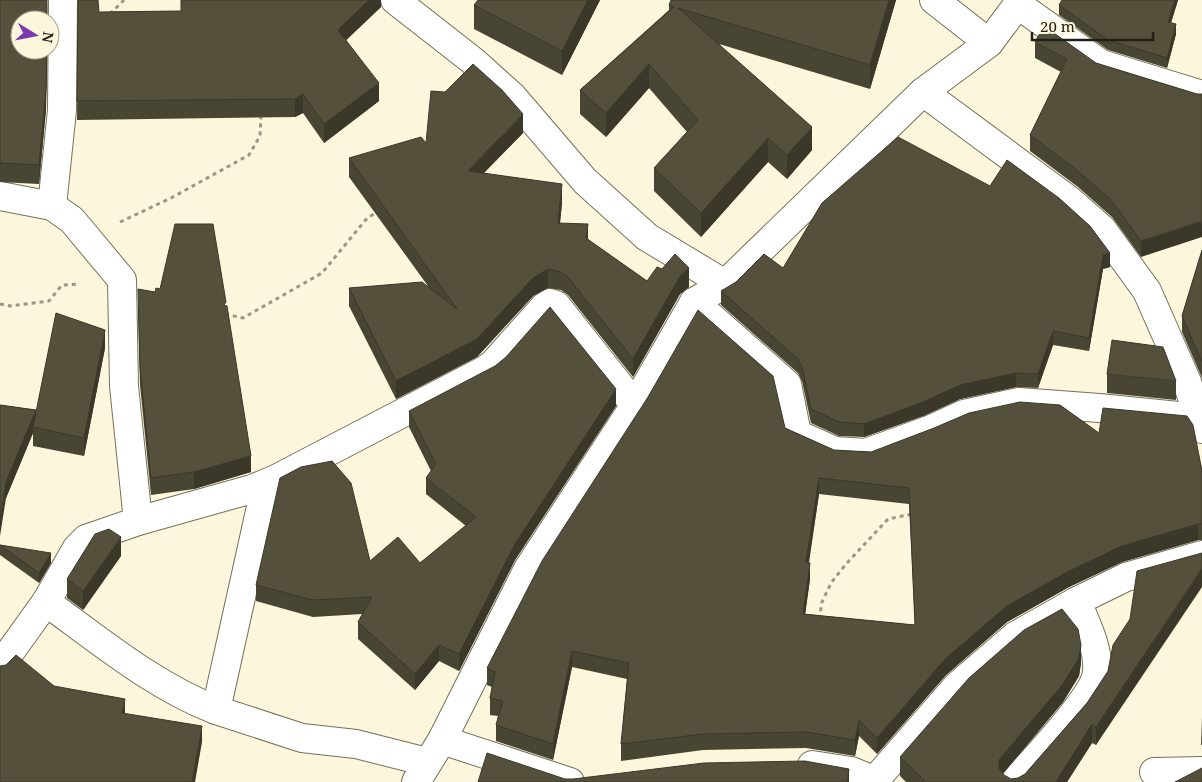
<svg xmlns="http://www.w3.org/2000/svg" width="1202" height="782" font-family="'Noto Serif',serif">
  <style>
    .lines { fill: none; stroke-linecap: round; stroke-linejoin: round }
    .minor-casing { stroke: #757059; stroke-width: 30 }
    .path { stroke: #9b9784; stroke-width: 3; stroke-dasharray: 4 4; stroke-linecap: butt }
    .minor { stroke: #fff; stroke-width: 28 }
    .wall { fill: #494533; fill-rule: evenodd }
    .shaded-wall { fill: #3c3829 }
    .building { fill: #55503b; stroke: #3c3829; fill-rule: evenodd }
  </style>
  <rect width="100%" height="100%" fill="#fcf6dc"/>
  <g class="lines">
    <defs>
      <g id="minor">
        <polyline points="395,0 473,61 513,97 585,181 647,237 725,284"/>
        <polyline points="934,0 989,43"/>
        <polyline points="1017,4 1101,64 1202,95"/>
        <polyline points="923,92 1069,200 1102,229 1147,291 1187,382 1202,429"/>
        <polyline points="0,196 52,206 72,220 122,280 124,386 138,521"/>
        <polyline points="52,206 62,110 63,0"/>
        <polyline points="694,302 787,384 797,434 835,451 866,453 929,430 964,414 1019,402 1099,408 1198,418"/>
        <polyline points="266,484 216,710 302,738 356,744 427,762"/>
        <path d="M 46,602 C 100,641 154,686 216,710"/>
        <polyline points="0,666 46,602 77,548 86,539 138,521 252,489 276,479 485,370 494,363 544,307 550,303 556,305 635,405"/>
        <polyline points="442,740 570,782"/>
        <polyline points="812,765 851,771 878,782"/>
        <polyline points="1154,772 1202,771"/>
        <polyline points="876,779 958,685 1015,636 1077,601 1126,577 1202,555"/>
        <polyline points="416,782 442,740 528,569 635,405 694,302 725,284 923,92 989,43 1021,0"/>
        <path d="M 1014,782 C 1032,761 1096,696 1097,671 C 1099,648 1085,622 1077,601"/>
      </g>
    </defs>
    <use href="#minor" class="minor-casing"/>
    <g class="path">
      <polyline points="110,14 124,0"/>
      <polyline points="120,222 171,198 249,155 260,136 261,114"/>
      <polyline points="0,304 10,306 49,301 62,285 79,284"/>
      <polyline points="225,314 243,318 322,273 368,217 379,212"/>
      <polyline points="819,619 822,602 831,583 846,564 888,519 912,514"/>
    </g>
    <use href="#minor" class="minor"/>
  </g>
  <g class="wall">
    <polygon points="0,0 47,50 46,109 39,184 0,182"/>
    <polygon points="78,0 99,12 181,11 381,0 381,7 346,40 379,101 324,143 303,113 295,117 77,120"/>
    <polygon points="600,0 562,75 474,29 474,5"/>
    <polygon points="896,0 870,89 719,44 812,150 787,179 768,162 701,237 654,191 654,168 687,132 649,88 606,137 580,114 580,90 669,10 669,5"/>
    <polygon points="1178,0 1171,23 1176,34 1167,68 1108,50 1059,15 1059,5"/>
    <polygon points="1035,42 1096,63 1197,94 1141,257 1112,217 1078,187 1030,151 1030,135 1061,72 1035,58"/>
    <polygon points="523,133 484,173 562,203 560,223 588,240 647,281 689,287 680,294 633,377 568,295 561,290 548,288 533,296 477,357 396,399 349,306 349,288 428,286 349,177 349,158 426,143"/>
    <polygon points="1202,250 1202,378 1182,332 1182,316"/>
    <polygon points="1110,267 1103,269 1089,351 1053,345 1038,388 1016,387 960,399 923,416 864,437 839,436 811,423 802,381 798,373 721,305 721,291 783,268"/>
    <polygon points="155,292 226,306 251,472 194,489 151,495 140,385 138,306"/>
    <polygon points="105,348 84,456 33,446 33,433 6,498 0,405 36,410"/>
    <polygon points="1107,374 1176,381 1176,400 1107,393"/>
    <polygon points="616,406 515,560 459,671 439,661 415,690 358,639 358,622 362,614 313,617 256,601 256,585 370,561 420,563 466,526 426,494 426,478 431,471 409,427 409,411"/>
    <path d="M 785,428 L 834,450 L 871,452 L 1099,433 L 1202,471 L 1202,540 L 1198,540 L 1122,562 L 1069,587 L 1007,622 L 946,675 L 877,754 L 859,736 L 855,756 L 806,748 L 703,750 L 621,761 L 621,744 L 627,679 L 572,667 L 553,760 L 496,741 L 496,725 L 498,716 L 490,715 L 490,698 L 492,687 L 487,685 L 487,668 ZM 819,494 L 909,504 L 915,625 L 805,614 L 810,579 L 809,563 Z"/>
    <polygon points="0,545 51,563 39,583 0,555"/>
    <polygon points="1202,553 1096,745 1092,743 1067,782 906,782 900,776 900,757 1081,663 1079,676 1063,702 1003,774 1004,775 1011,779 1018,778 1025,774 1087,703"/>
    <polygon points="121,556 83,610 67,598 67,579"/>
    <polygon points="1202,717 1202,745 1201,745"/>
  </g>
  <g class="shaded-wall">
    <polygon points="369,0 381,0 381,7 338,48 338,30"/>
    <polygon points="588,0 600,0 562,75 562,51"/>
    <polygon points="889,0 896,0 870,89 870,65"/>
    <polygon points="1175,0 1178,0 1168,32 1168,22"/>
    <polygon points="1176,24 1176,34 1167,68 1167,58"/>
    <polygon points="47,50 46,109 39,184 39,165"/>
    <polygon points="649,64 649,88 606,137 606,113"/>
    <polygon points="379,83 379,101 324,143 324,124"/>
    <polygon points="303,94 303,113 295,117 295,99"/>
    <polygon points="523,114 523,133 468,189 468,171"/>
    <polygon points="812,127 812,150 787,179 787,155"/>
    <polygon points="768,138 768,162 701,237 701,213"/>
    <polygon points="562,184 562,203 558,241 558,223"/>
    <polygon points="1202,221 1202,237 1141,257 1141,241"/>
    <polygon points="588,224 588,242 586,238"/>
    <polygon points="1110,253 1110,267 1103,269 1089,351 1089,338 1103,255"/>
    <polygon points="689,268 689,287 680,294 633,377 633,359 680,276"/>
    <polygon points="548,269 548,288 533,296 477,357 396,399 396,381 533,278"/>
    <polygon points="105,330 105,348 84,456 84,438"/>
    <polygon points="1053,331 1053,345 1038,388 1038,374"/>
    <polygon points="1016,373 1016,387 960,399 923,416 864,437 864,424 960,385"/>
    <polygon points="616,389 616,406 515,560 459,671 459,654 515,544"/>
    <polygon points="36,410 36,426 33,427 33,433 6,498 0,536 0,520 6,482"/>
    <polygon points="251,456 251,472 194,489 194,472"/>
    <polygon points="819,478 819,494 806,578 806,562"/>
    <polygon points="1198,524 1198,540 1122,562 1069,587 1007,622 946,675 877,754 877,738 946,658 1007,606 1069,571 1122,546"/>
    <polygon points="121,537 121,556 83,610 83,591"/>
    <polygon points="51,553 51,563 39,583 39,573"/>
    <polygon points="810,563 810,579 803,630 803,614"/>
    <polygon points="1202,568 1202,587 1096,745 1096,727"/>
    <polygon points="439,645 439,661 415,690 415,674"/>
    <polygon points="1081,645 1081,663 1079,676 1063,702 999,778 999,760"/>
    <polygon points="572,651 572,667 553,760 553,744"/>
    <polygon points="125,699 125,714 122,713"/>
    <polygon points="859,720 859,736 855,756 855,740"/>
    <polygon points="1092,724 1092,743 1067,782 1056,782"/>
    <polygon points="202,726 202,742 195,782 192,782"/>
    <polygon points="849,769 849,782 847,782"/>
  </g>
  <g class="building">
    <polygon points="0,0 47,0 47,20 20,20 20,50 47,50 46,90 39,165 0,163"/>
    <polygon points="78,0 98,0 99,12 181,11 181,0 369,0 338,30 379,83 324,124 303,94 295,99 77,101"/>
    <polygon points="478,0 588,0 562,51 474,5"/>
    <polygon points="671,0 889,0 870,65 678,8 812,127 787,155 768,138 701,213 654,168 698,120 649,64 606,113 580,90 674,7 669,5"/>
    <polygon points="1062,0 1175,0 1168,22 1176,24 1167,58 1108,40 1059,5"/>
    <polygon points="1044,26 1096,63 1197,94 1202,94 1202,221 1141,241 1112,201 1078,171 1030,135 1067,59 1035,42"/>
    <polygon points="473,64 502,90 523,114 468,171 562,184 558,223 588,224 586,238 647,281 657,267 662,269 675,254 689,268 680,276 633,359 568,277 561,272 548,269 533,278 477,339 396,381 349,288 422,282 457,309 349,158 421,137 426,143 431,91 445,92"/>
    <polygon points="898,137 990,186 1007,160 1059,198 1090,226 1110,253 1103,255 1089,338 1053,331 1038,374 1016,373 960,385 923,402 864,424 839,422 811,409 802,367 798,359 721,291 736,282 764,254 783,268 822,203"/>
    <polygon points="175,224 213,224 226,302 224,305 227,306 251,456 194,472 151,478 140,368 138,289 155,292 156,288 160,289"/>
    <polygon points="1202,250 1202,362 1182,316"/>
    <polygon points="550,307 616,389 515,544 459,654 439,645 415,674 358,622 372,597 313,600 256,585 280,478 301,467 332,461 351,483 370,561 398,537 420,563 476,517 426,478 436,464 409,411 495,366 506,357"/>
    <path d="M 698,310 L 773,376 L 785,428 L 834,450 L 871,452 L 934,428 L 969,413 L 1020,402 L 1060,405 L 1099,433 L 1103,408 L 1187,416 L 1193,425 L 1202,471 L 1202,524 L 1198,524 L 1122,546 L 1069,571 L 1007,606 L 946,658 L 877,738 L 859,720 L 855,740 L 806,732 L 703,734 L 621,744 L 629,663 L 572,651 L 553,744 L 496,725 L 503,701 L 490,698 L 495,672 L 487,668 L 542,561 L 648,397 ZM 819,478 L 909,488 L 915,625 L 803,614 L 810,563 L 806,562 Z"/>
    <polygon points="56,313 105,330 84,438 33,427"/>
    <polygon points="1112,340 1163,347 1176,381 1107,374"/>
    <polygon points="0,405 36,410 6,482 0,520"/>
    <polygon points="109,529 121,537 83,591 67,579 95,534"/>
    <polygon points="0,545 51,553 39,573"/>
    <polygon points="1202,553 1202,568 1096,727 1092,724 1056,782 926,782 900,757 969,678 1024,630 1062,609 1078,629 1081,645 1079,658 1063,684 999,760 999,768 1004,775 1011,779 1018,778 1025,774 1087,703 1108,671 1113,645 1130,619 1137,571"/>
    <polygon points="16,655 54,686 125,699 122,713 202,726 192,782 0,782 0,666 6,665"/>
    <polygon points="487,753 565,779 573,779 704,763 805,761 849,769 847,782 478,782"/>
    <polygon points="1202,768 1202,782 1175,782"/>
  </g>
  <g transform="translate(35 35) rotate(100)"><circle r="24" fill="#fcf6dc" stroke="#a5a08d"/>
  <path d="M0-4L9 19L0 12L-9 19Z" fill="#7b39ad"/>
  <text y="-8" font-size="14" font-weight="bold" text-anchor="middle" fill="#222016">N</text>
  </g>
  <path d="M1032 32v8h121v-8" fill="none" stroke="#222016" stroke-width="2.5"/>
  <text x="1040" y="32" font-size="15" fill="#222016" stroke="#fcf6dc" stroke-width="4" paint-order="stroke">20 m</text>
</svg>
